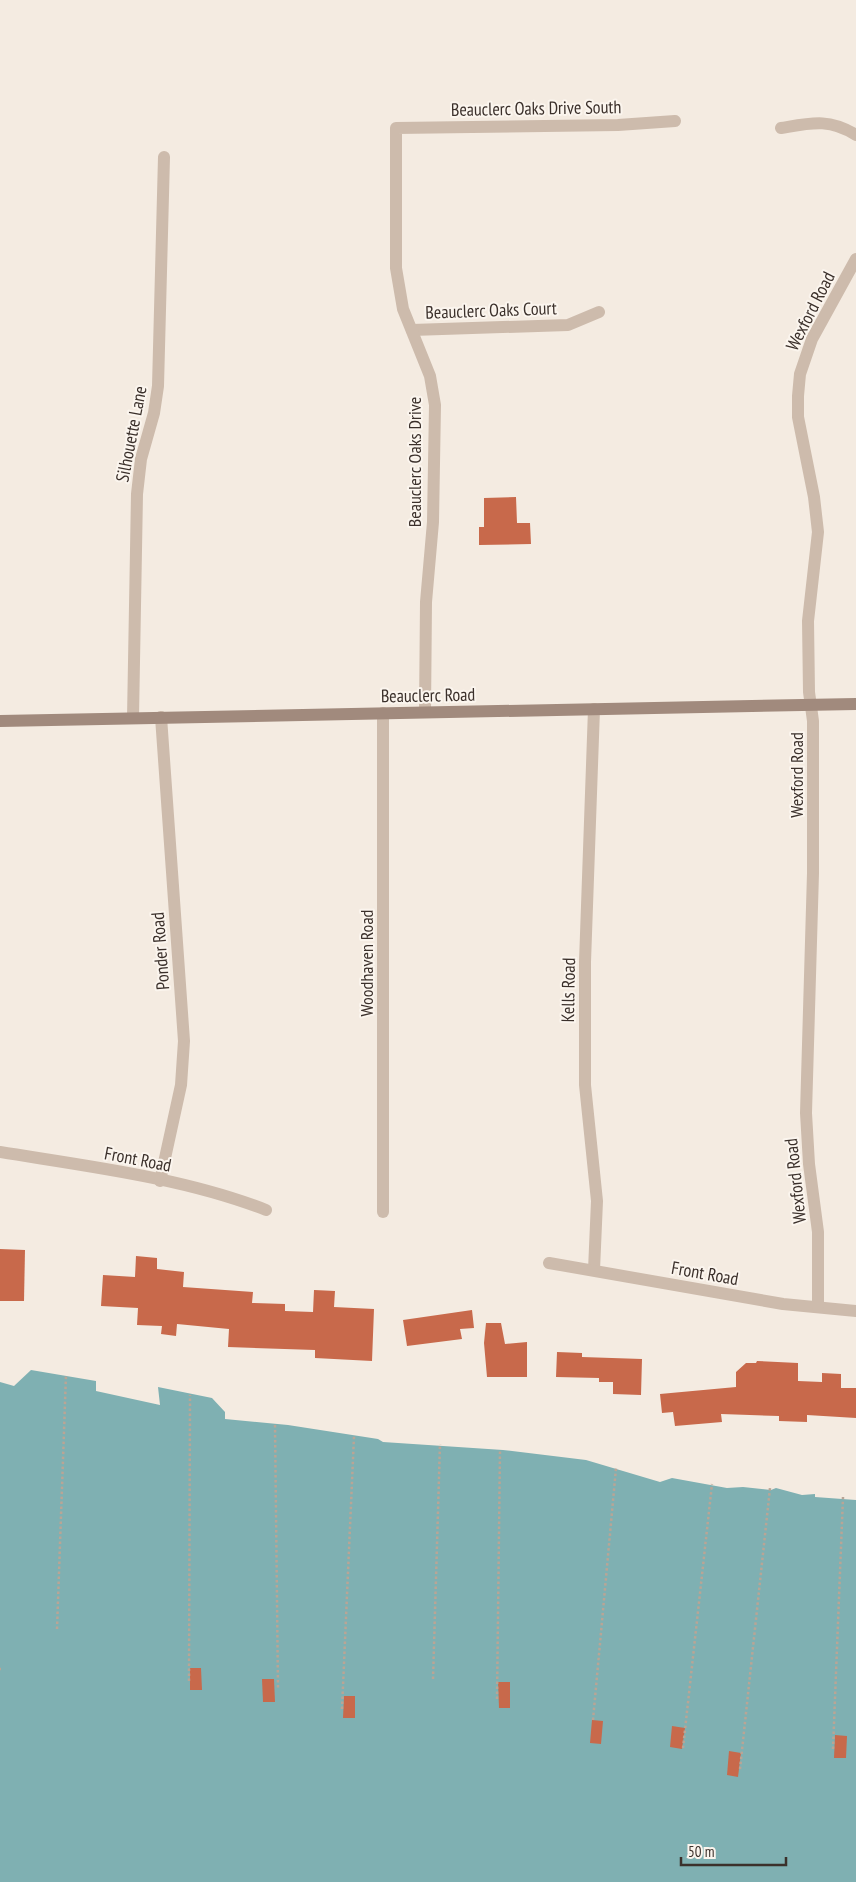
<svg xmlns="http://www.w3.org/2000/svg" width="856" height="1882" font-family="'PT Sans Narrow',sans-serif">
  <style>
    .water { fill: #7fb0b2 }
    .building { fill: #c8694b }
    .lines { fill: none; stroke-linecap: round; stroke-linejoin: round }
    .path { stroke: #b9a596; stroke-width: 2.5; stroke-dasharray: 2.5 2.5; stroke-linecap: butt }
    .street { stroke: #cdbbac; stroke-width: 12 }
    .secondary { stroke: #a18a7d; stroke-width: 12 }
    .labels { text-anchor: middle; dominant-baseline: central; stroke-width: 4; stroke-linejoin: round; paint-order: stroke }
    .street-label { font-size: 18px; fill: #3b302b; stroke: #fbf5ee }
  </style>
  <rect width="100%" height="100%" fill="#f4ebe1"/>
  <polygon class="water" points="31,1370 96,1381 96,1391 160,1405 158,1387 212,1398 225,1412 225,1419 288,1425 378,1439 383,1442 503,1450 586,1460 660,1482 672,1478 727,1488 743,1487 771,1490 776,1488 802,1495 815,1494 815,1497 856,1500 856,1882 0,1882 0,1382 14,1386"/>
  <g class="building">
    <polygon points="516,497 517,523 530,523 531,544 479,545 479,527 484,527 484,498"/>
    <polygon points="0,1249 25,1250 24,1301 0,1301"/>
    <polygon points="136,1256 157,1258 157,1269 184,1272 183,1287 253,1292 252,1303 285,1304 285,1311 313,1312 314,1290 335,1291 334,1307 374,1309 372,1361 315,1358 315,1350 228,1347 229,1329 177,1324 176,1336 161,1334 162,1326 137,1325 138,1308 101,1306 103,1275 135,1277"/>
    <polygon points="472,1310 474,1328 460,1329 462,1339 407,1346 403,1320"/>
    <polygon points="486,1323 501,1323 505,1344 527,1342 527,1377 487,1377 484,1343"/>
    <polygon points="557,1352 582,1353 582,1357 642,1359 641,1395 613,1394 613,1382 599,1382 599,1378 556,1377"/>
    <polygon points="757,1361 798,1363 798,1381 822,1382 822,1373 841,1374 841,1388 856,1388 856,1418 807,1415 807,1422 779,1421 779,1416 721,1414 722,1422 675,1426 673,1412 662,1413 660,1394 736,1387 736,1372 746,1363 756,1363"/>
    <polygon points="190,1668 201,1668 202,1690 190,1690"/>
    <polygon points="262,1679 274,1679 275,1702 263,1702"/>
    <polygon points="498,1682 510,1682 510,1708 499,1708"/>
    <polygon points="344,1696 355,1696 355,1718 343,1718"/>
    <polygon points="592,1720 603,1721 601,1744 590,1743"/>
    <polygon points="672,1726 685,1728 682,1749 670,1747"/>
    <polygon points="835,1735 847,1736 846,1758 834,1758"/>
    <polygon points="729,1751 741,1753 738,1777 727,1775"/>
  </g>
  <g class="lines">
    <g class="path">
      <polyline points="275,1425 278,1689"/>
      <polyline points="57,1629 66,1375"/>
      <polyline points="0,1669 1,1669"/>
      <polyline points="433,1679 440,1444"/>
      <polyline points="189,1681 190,1395"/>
      <polyline points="497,1699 500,1449"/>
      <polyline points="342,1709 354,1436"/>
      <polyline points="593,1720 616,1468"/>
      <polyline points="683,1748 712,1484"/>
      <polyline points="833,1749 843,1497"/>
      <polyline points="740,1769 770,1488"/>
    </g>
    <g class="street">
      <path d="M 781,128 C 811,123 829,118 856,135"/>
      <polyline points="412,330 568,325 599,312"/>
      <polyline points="594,709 585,962 585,1085 597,1201 594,1270"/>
      <polyline points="425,712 426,602 433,522 435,405 430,376 403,309 396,268 396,128 618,125 675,121"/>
      <polyline points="383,713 383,1212"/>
      <polyline points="133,718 137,494 141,459 154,413 158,386 164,157"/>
      <path d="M 0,1152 C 86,1166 185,1178 266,1210"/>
      <polyline points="160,1181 181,1085 184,1041 161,717"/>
      <polyline points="549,1263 783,1304 856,1311"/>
      <polyline points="818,1307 818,1232 809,1164 806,1113 813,873 813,721 809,692 808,621 818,532 814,497 798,417 798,396 800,374 812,339 856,259"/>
    </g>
    <polyline class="secondary" points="0,721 856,704"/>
  </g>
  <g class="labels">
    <g class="street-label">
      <text transform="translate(536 108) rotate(-1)">Beauclerc Oaks Drive South</text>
      <text transform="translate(491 310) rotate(-2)">Beauclerc Oaks Court</text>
      <text transform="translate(810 311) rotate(-63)">Wexford Road</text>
      <text transform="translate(131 434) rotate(-79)">Silhouette Lane</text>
      <text transform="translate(414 462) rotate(-90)">Beauclerc Oaks Drive</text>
      <text transform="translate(428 695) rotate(-1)">Beauclerc Road</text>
      <text transform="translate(796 775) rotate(-90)">Wexford Road</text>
      <text transform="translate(160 951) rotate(-94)">Ponder Road</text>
      <text transform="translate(366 963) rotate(-90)">Woodhaven Road</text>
      <text transform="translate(568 990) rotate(-89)">Kells Road</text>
      <text transform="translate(138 1159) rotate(11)">Front Road</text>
      <text transform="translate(795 1181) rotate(-96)">Wexford Road</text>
      <text transform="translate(705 1273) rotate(10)">Front Road</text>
    </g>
  </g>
  <path d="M681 1857v8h105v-8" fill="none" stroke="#3b302b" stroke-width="2.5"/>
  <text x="688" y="1857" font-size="15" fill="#3b302b" stroke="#fbf5ee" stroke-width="4" paint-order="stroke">50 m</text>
</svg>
